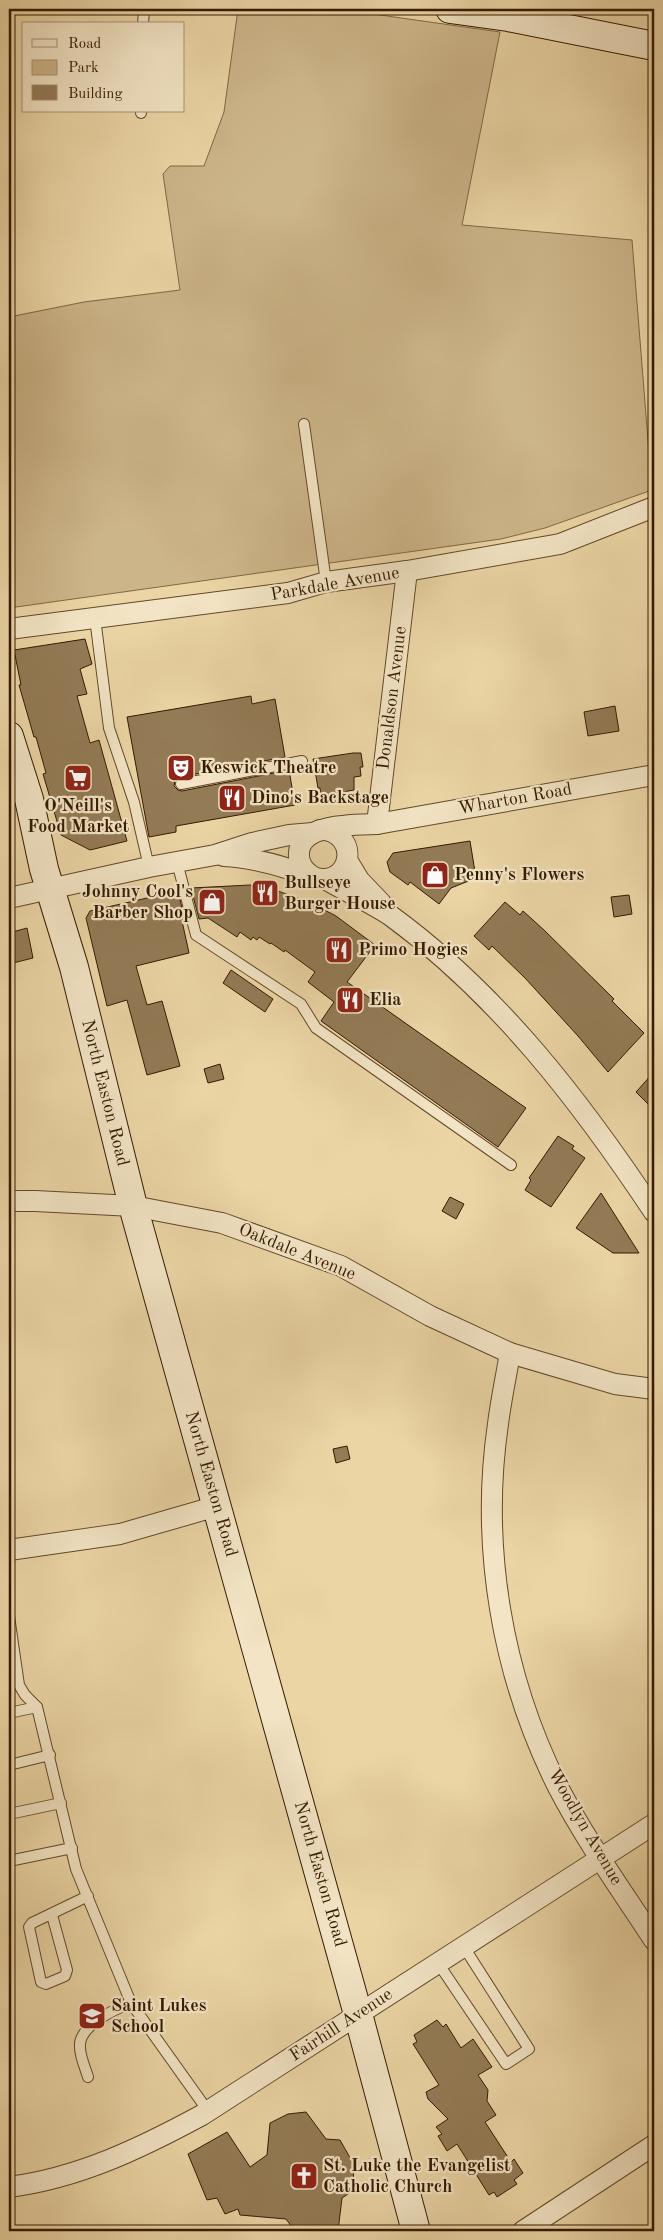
<svg xmlns="http://www.w3.org/2000/svg" width="663" height="2240" font-family="'Old Standard TT',serif">
  <style>
    .green { fill: #ccb589; stroke: #806844 }
    .building { fill: #937b56; stroke: #341a00 }
    .lines { fill: none; stroke-linecap: round; stroke-linejoin: round }
    .lane-casing { stroke: #624929; stroke-width: 12 }
    .street-casing { stroke: #624929; stroke-width: 22 }
    .secondary-casing { stroke: #341a00; stroke-width: 30 }
    .lane { stroke: #f2e4c4; stroke-width: 10 }
    .street { stroke: #f2e4c4; stroke-width: 20 }
    .secondary { stroke: #f2e4c4; stroke-width: 28 }
    .labels { text-anchor: middle; dominant-baseline: central; stroke-width: 4.5; stroke-linejoin: round; paint-order: stroke }
    .street-label { font-size: 18px; fill: #341a00; stroke: #f2e4c4 }
    .poi-label { font-size: 18px; font-weight: bold; fill: #341a00; stroke: #f2e4c4; text-anchor: start }
  </style>
  <rect width="100%" height="100%" fill="#ebd5a5"/>
  <filter id="stains"><feTurbulence type="fractalNoise" baseFrequency=".004" numOctaves="4"/><feColorMatrix values="0 0 0 0 .2 0 0 0 0 .09 0 0 0 0 .02 0 0 0 .5 -.17"/></filter>
  <radialGradient id="worn" r=".72"><stop offset=".6" stop-color="#630" stop-opacity="0"/><stop offset="1" stop-color="#630" stop-opacity=".3"/></radialGradient>
  <polygon class="green" points="238,9 338,9 500,32 462,225 632,240 652,490 545,528 501,539 9,608 9,317 84,302 180,290 163,174 170,166 204,166 224,112"/>
  <g class="building">
    <polygon points="85,639 92,664 80,669 87,694 77,696 90,743 99,740 127,841 90,850 61,835 43,774 46,773 36,737 34,737 19,685 21,685 14,650"/>
    <polygon points="251,696 252,704 275,699 285,757 180,777 175,781 174,786 178,790 182,791 289,770 295,805 176,826 176,832 149,837 127,717"/>
    <polygon points="615,706 619,731 588,736 584,712"/>
    <polygon points="353,753 361,753 363,767 360,767 361,776 354,777 354,790 321,796 320,788 318,788 313,759"/>
    <polygon points="470,841 476,878 451,888 439,904 410,882 408,885 390,872 387,862 393,853"/>
    <polygon points="250,885 275,890 320,906 319,907 336,916 375,945 347,982 526,1108 498,1147 321,1021 334,1002 308,982 315,972 285,950 284,952 271,943 270,944 259,937 257,940 253,937 251,940 240,932 237,937 208,918 199,919 191,888"/>
    <polygon points="178,891 185,921 182,921 189,953 136,966 147,1005 162,1001 180,1066 147,1075 127,1000 107,1006 86,918 90,911"/>
    <polygon points="629,895 632,914 614,917 611,897"/>
    <polygon points="505,902 520,915 523,911 544,930 614,999 612,1001 644,1033 608,1072 578,1036 525,978 492,946 489,950 474,936"/>
    <polygon points="27,928 33,958 9,964 9,933"/>
    <polygon points="231,970 273,999 265,1012 223,983"/>
    <polygon points="220,1064 224,1079 208,1083 204,1069"/>
    <polygon points="654,1072 654,1110 636,1092"/>
    <polygon points="558,1136 574,1146 572,1149 585,1158 551,1207 525,1190 531,1180 529,1178"/>
    <polygon points="601,1193 639,1253 613,1253 576,1228"/>
    <polygon points="450,1197 464,1204 456,1219 442,1211"/>
    <polygon points="347,1446 350,1459 336,1463 333,1449"/>
    <polygon points="437,2020 443,2027 446,2024 461,2048 473,2039 492,2067 478,2075 488,2090 487,2101 496,2115 485,2122 511,2162 514,2159 523,2173 514,2180 517,2184 497,2197 494,2192 489,2195 457,2144 447,2151 438,2136 442,2134 436,2127 448,2119 428,2099 426,2092 439,2085 413,2044 417,2042 414,2035"/>
    <polygon points="306,2112 326,2139 340,2140 353,2163 354,2190 342,2198 338,2231 295,2231 286,2219 240,2215 238,2209 225,2214 217,2198 207,2200 188,2154 227,2132 250,2167 267,2155 270,2123 288,2114"/>
  </g>
  <g class="lines">
    <defs>
      <g id="lane">
        <polyline points="143,24 144,9"/>
        <polyline points="141,113 141,111"/>
        <polyline points="304,424 326,582"/>
        <polyline points="95,618 109,728 134,802 149,867"/>
        <polyline points="181,784 302,761"/>
        <polyline points="177,862 196,935 301,1004 316,1028 511,1165"/>
        <polyline points="9,1616 19,1685 25,1695 37,1707 76,1869 131,2003 208,2111"/>
        <polyline points="9,1713 37,1707"/>
        <polyline points="9,1765 50,1755"/>
        <polyline points="9,1814 61,1803"/>
        <polyline points="9,1861 72,1848"/>
        <polyline points="52,1915 67,1970 65,1976 46,1984 41,1982 29,1927 32,1923 88,1896"/>
        <polyline points="438,1963 506,2064 529,2049 464,1947"/>
        <path d="M 88,2077 C 85,2067 80,2057 80,2047 C 78,2026 115,2009 131,2003"/>
      </g>
      <g id="street">
        <polyline points="9,629 288,593 326,582 407,571 560,544 654,507"/>
        <polyline points="377,824 407,571"/>
        <path d="M 224,856 C 246,857 267,862 289,869 C 300,872 314,880 326,879 C 335,878 343,872 346,863 C 352,845 338,829 320,830"/>
        <polyline points="347,860 359,880 381,903"/>
        <path d="M 312,876 C 304,871 298,864 299,853 C 300,823 355,825 377,824 L 654,775"/>
        <path d="M 325,879 C 347,892 370,902 391,916 C 499,995 581,1102 654,1212"/>
        <polyline points="9,898 149,867 215,855 252,843 289,835 313,833"/>
        <polyline points="9,1201 35,1201 133,1206 222,1223 341,1266 430,1316 510,1353 615,1384 654,1389"/>
        <path d="M 510,1353 C 506,1377 501,1400 498,1424 C 480,1547 502,1676 558,1787 C 585,1839 622,1891 654,1940"/>
        <polyline points="9,1550 120,1534 217,1506"/>
        <path d="M 9,2187 C 79,2178 141,2148 202,2115 L 654,1824"/>
        <polyline points="523,2231 654,2145"/>
      </g>
      <g id="secondary">
        <polyline points="450,9 508,17 654,46"/>
        <polyline points="9,736 29,799 44,869 74,967 133,1206 358,2014 416,2231"/>
      </g>
    </defs>
    <use href="#lane" class="lane-casing"/>
    <use href="#street" class="street-casing"/>
    <use href="#secondary" class="secondary-casing"/>
    <use href="#lane" class="lane"/>
    <use href="#street" class="street"/>
    <use href="#secondary" class="secondary"/>
  </g>
  <defs>
    <symbol id="theatre-square" viewBox="-11 -11 22 22"><rect x="-9" y="-9" width="18" height="18" rx="4" fill="#8f2418" stroke="#f2e4c4"/><path d="M-5-5.5Q0-4 5-5.5V0Q5 5 0 6Q-5 5-5 0ZM-3.3-2.5H-1v1.5H-3.3ZM1-2.5H3.3v1.5H1ZM-2.8 1Q0 5.5 2.8 1Z" fill="#fff"/></symbol>
    <symbol id="supermarket-square" viewBox="-11 -11 22 22"><rect x="-9" y="-9" width="18" height="18" rx="4" fill="#8f2418" stroke="#f2e4c4"/><path d="M-6-5.5h2.5l.6 2H6L4.5 2H-2.5L-4.4-4H-6ZM-1.5 3.2a1.3 1.3 0 1 0 .1 0ZM3 3.2a1.3 1.3 0 1 0 .1 0Z" fill="#fff"/></symbol>
    <symbol id="restaurant-square" viewBox="-11 -11 22 22"><rect x="-9" y="-9" width="18" height="18" rx="4" fill="#8f2418" stroke="#f2e4c4"/><path d="M-5-6h1v4h1v-4h1v4h1v-4h1v5L-1.5 .5V6h-2V.5L-5-1ZM5-6V6H3V1.5H1.5Q1.5-4 5-6Z" fill="#fff"/></symbol>
    <symbol id="shop-square" viewBox="-11 -11 22 22"><rect x="-9" y="-9" width="18" height="18" rx="4" fill="#8f2418" stroke="#f2e4c4"/><path d="M-5-2.5h2.3a2.7 3.5 0 0 1 5.4 0H5L5.5 6h-11ZM-1.5-2.5h3a1.5 2.3 0 0 0-3 0Z" fill="#fff"/></symbol>
    <symbol id="school-square" viewBox="-11 -11 22 22"><rect x="-9" y="-9" width="18" height="18" rx="4" fill="#8f2418" stroke="#f2e4c4"/><path d="M0-5L7-2L0 1L-7-2ZM-4 1L0 2.5L4 1V4Q0 6-4 4Z" fill="#fff"/></symbol>
    <symbol id="church-square" viewBox="-11 -11 22 22"><rect x="-9" y="-9" width="18" height="18" rx="4" fill="#8f2418" stroke="#f2e4c4"/><path d="M-1.2-6h2.4v3.5h3.3v2.4h-3.3V6h-2.4V-.1h-3.3v-2.4h3.3Z" fill="#fff"/></symbol>
  </defs>
  <g fill-rule="evenodd">
    <use href="#theatre-square" x="165" y="752" width="32" height="32"/>
    <use href="#supermarket-square" x="62" y="762" width="32" height="32"/>
    <use href="#restaurant-square" x="216" y="782" width="32" height="32"/>
    <use href="#shop-square" x="419" y="859" width="32" height="32"/>
    <use href="#restaurant-square" x="249" y="877" width="32" height="32"/>
    <use href="#shop-square" x="196" y="886" width="32" height="32"/>
    <use href="#restaurant-square" x="323" y="934" width="32" height="32"/>
    <use href="#restaurant-square" x="334" y="984" width="32" height="32"/>
    <use href="#school-square" x="76" y="2000" width="32" height="32"/>
    <use href="#church-square" x="288" y="2160" width="32" height="32"/>
  </g>
  <g class="labels">
    <g class="street-label">
      <text transform="translate(335 584) rotate(-10)">Parkdale Avenue</text>
      <text transform="translate(392 698) rotate(-83)">Donaldson Avenue</text>
      <text transform="translate(515 799) rotate(-10)">Wharton Road</text>
      <text transform="translate(105 1093) rotate(76)">North Easton Road</text>
      <text transform="translate(297 1252) rotate(22)">Oakdale Avenue</text>
      <text transform="translate(211 1484) rotate(74)">North Easton Road</text>
      <text transform="translate(585 1827) rotate(60)">Woodlyn Avenue</text>
      <text transform="translate(320 1874) rotate(74)">North Easton Road</text>
      <text transform="translate(341 2025) rotate(-33)">Fairhill Avenue</text>
    </g>
    <g class="poi-label">
      <text x="200" y="768">Keswick Theatre</text>
      <text x="251" y="798">Dino's Backstage</text>
      <text x="78" y="806" text-anchor="middle">O'Neill's<tspan x="78" dy="21">Food Market</tspan></text>
      <text x="454" y="875">Penny's Flowers</text>
      <text x="284" y="883">Bullseye<tspan x="284" dy="21">Burger House</tspan></text>
      <text x="193" y="892" text-anchor="end">Johnny Cool's<tspan x="193" dy="21">Barber Shop</tspan></text>
      <text x="358" y="950">Primo Hogies</text>
      <text x="369" y="1000">Elia</text>
      <text x="111" y="2006">Saint Lukes<tspan x="111" dy="21">School</tspan></text>
      <text x="323" y="2166">St. Luke the Evangelist<tspan x="323" dy="21">Catholic Church</tspan></text>
    </g>
  </g>
  <rect width="663" height="2240" fill="none" stroke="#ebd5a5" stroke-width="30"/>
  <rect x="10" y="10" width="643" height="2220" fill="none" stroke="#341a00" stroke-width="2.5"/>
  <rect x="15" y="15" width="633" height="2210" fill="none" stroke="#341a00"/>
  <rect x="22" y="22" width="162" height="90" fill="#f2e4c4" stroke="#a69376"/>
  <rect x="32" y="39" width="25" height="8" fill="#f2e4c4" stroke="#a69376"/>
  <text x="68" y="48" font-size="15" fill="#341a00">Road</text>
  <rect x="32" y="60" width="25" height="15" fill="#ccb589" stroke="#a69376"/>
  <text x="68" y="72" font-size="15" fill="#341a00">Park</text>
  <rect x="32" y="85" width="25" height="15" fill="#937b56" stroke="#a69376"/>
  <text x="68" y="98" font-size="15" fill="#341a00">Building</text>
  <rect width="100%" height="100%" filter="url(#stains)"/>
  <rect width="100%" height="100%" fill="url(#worn)"/>
</svg>
